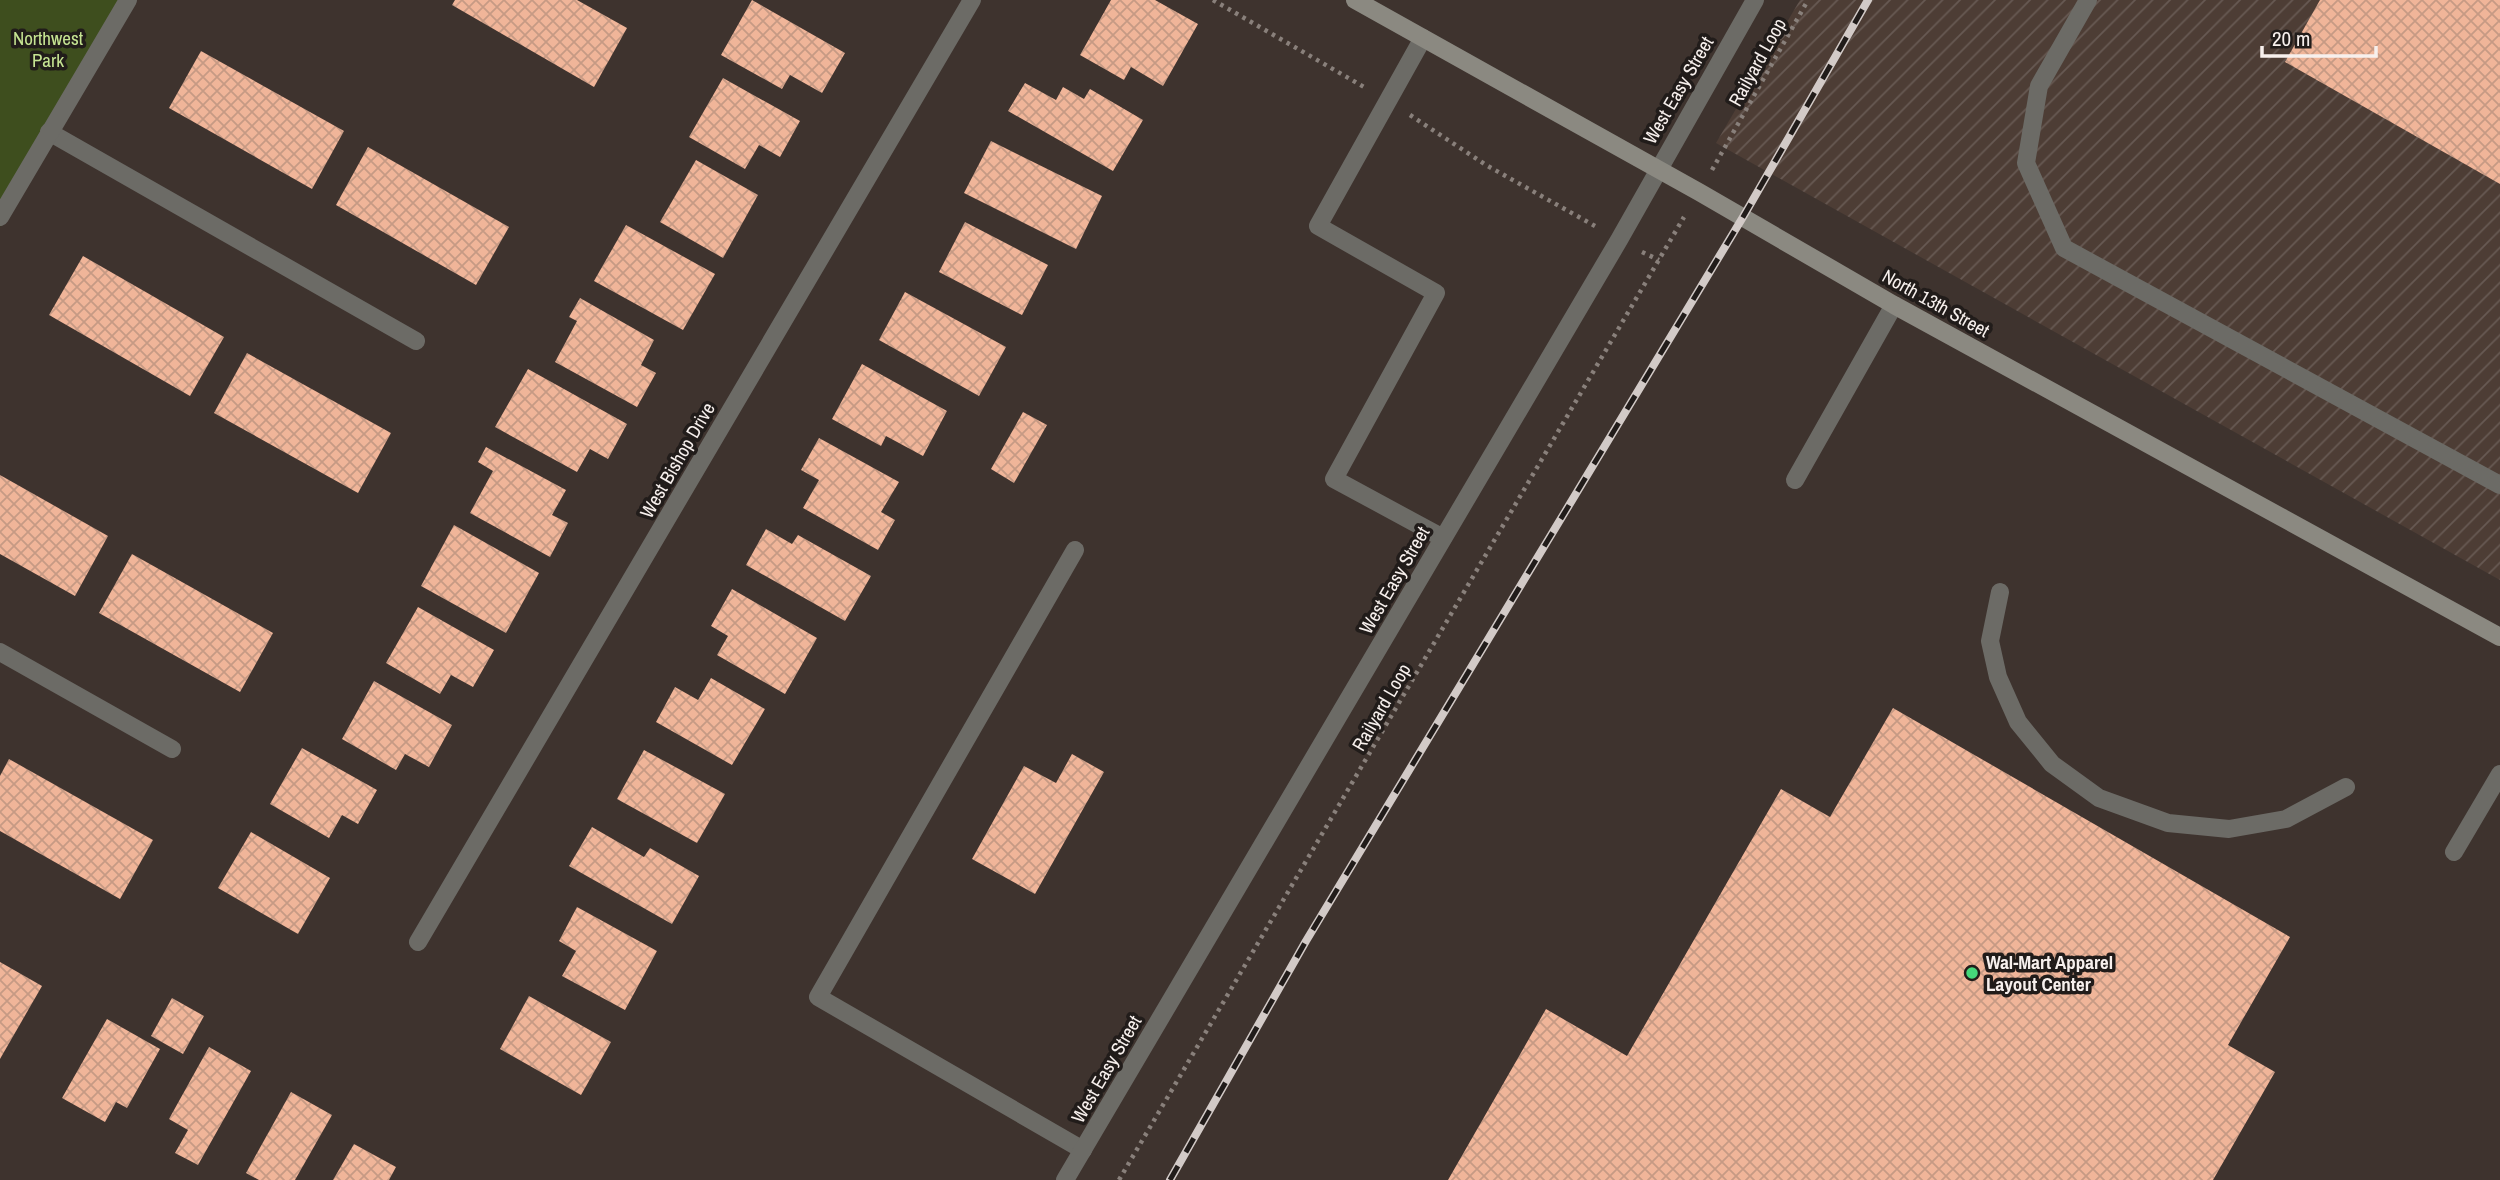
<svg xmlns="http://www.w3.org/2000/svg" width="2500" height="1180" font-family="'Archivo Narrow',sans-serif">
  <style>
    .industrial { fill: url(#industrial-furrows) }
    .green { fill: #3e4e1e }
    .building { fill: url(#building-cross-hatch) }
    .lines { fill: none; stroke-linecap: round; stroke-linejoin: round }
    .path { stroke: #89807b; stroke-width: 4.5; stroke-dasharray: 3.5 5; stroke-linecap: butt }
    .service { stroke: #6c6b66; stroke-width: 18 }
    .minor { stroke: #6c6b66; stroke-width: 18 }
    .tertiary { stroke: #6c6b66; stroke-width: 18 }
    .secondary { stroke: #8b8981; stroke-width: 18 }
    .rail-casing { stroke: #d2cac7; stroke-width: 8 }
    .rail { stroke: #211c1a; stroke-width: 5; stroke-dasharray: 16; stroke-linecap: butt }
    .poi-dot { fill: #45d77a; stroke: #211c1a; stroke-width: 2.5 }
    .labels { text-anchor: middle; dominant-baseline: central; stroke-width: 7; stroke-linejoin: round; paint-order: stroke }
    .park-label { font-size: 19px; fill: #c6e493; stroke: #211c1a }
    .street-label { font-size: 19px; fill: #f7f0ed; stroke: #211c1a }
    .poi-label { font-size: 19px; font-weight: bold; fill: #f7f0ed; stroke: #211c1a; text-anchor: start }
  </style>
  <defs>
    <pattern id="industrial-furrows" width="10" height="10" patternUnits="userSpaceOnUse" patternTransform="scale(1.75)"><rect width="10" height="10" fill="#4d3d35"/><path d="M-1 1l2-2M0 10L10 0M9 11l2-2" fill="none" stroke="#675953"/></pattern>
    <pattern id="building-cross-hatch" width="8" height="8" patternUnits="userSpaceOnUse" patternTransform="scale(1.75)"><rect width="8" height="8" fill="#f0b599"/><path d="M0 0l8 8M0 8l8-8" fill="none" stroke="#c69a84"/></pattern>
  </defs>
  <rect width="100%" height="100%" fill="#3e332e"/>
  <polygon class="industrial" points="1800,0 2500,0 2500,580 1716,143"/>
  <polygon class="green" points="0,0 133,0 0,227"/>
  <g class="building">
    <polygon points="455,0 577,0 627,28 594,87 452,5"/>
    <polygon points="752,0 845,53 822,93 790,75 782,89 721,55"/>
    <polygon points="1111,0 1155,0 1198,24 1163,86 1131,67 1124,80 1080,55"/>
    <polygon points="2320,0 2500,0 2500,184 2285,62"/>
    <polygon points="201,51 344,131 312,189 169,108"/>
    <polygon points="723,78 800,121 780,157 759,145 745,169 689,137"/>
    <polygon points="1025,83 1056,100 1063,87 1084,99 1090,89 1143,120 1113,171 1008,111"/>
    <polygon points="991,141 1102,196 1076,249 964,193"/>
    <polygon points="368,147 509,227 476,285 336,205"/>
    <polygon points="696,160 758,195 723,258 660,222"/>
    <polygon points="965,222 1048,265 1022,315 939,272"/>
    <polygon points="626,225 715,274 683,330 594,281"/>
    <polygon points="83,256 224,337 190,396 49,315"/>
    <polygon points="905,292 1006,347 979,396 879,340"/>
    <polygon points="580,298 654,340 641,365 656,373 637,407 555,362 577,321 569,317"/>
    <polygon points="247,353 391,433 358,493 214,413"/>
    <polygon points="862,364 947,411 923,456 886,436 881,446 832,419"/>
    <polygon points="528,369 627,424 608,459 590,449 577,472 495,427"/>
    <polygon points="1023,412 1047,425 1014,483 991,469"/>
    <polygon points="819,438 899,482 881,512 895,520 878,550 803,508 819,480 801,470"/>
    <polygon points="486,447 566,490 552,515 568,523 550,557 470,513 493,471 478,462"/>
    <polygon points="0,475 108,536 75,596 0,554"/>
    <polygon points="454,525 539,573 506,633 421,586"/>
    <polygon points="766,529 792,544 798,535 871,576 845,621 746,565"/>
    <polygon points="132,554 273,633 240,692 99,613"/>
    <polygon points="732,589 817,638 785,694 717,655 728,636 711,626"/>
    <polygon points="418,607 494,650 473,687 451,675 440,694 386,663"/>
    <polygon points="711,678 765,709 732,765 656,722 675,687 698,700"/>
    <polygon points="374,681 452,725 429,767 405,754 396,770 342,739"/>
    <polygon points="1893,708 2290,937 2228,1045 2275,1072 2213,1180 1448,1180 1546,1009 1627,1056 1781,789 1830,817"/>
    <polygon points="302,748 377,790 358,824 342,815 329,838 270,804"/>
    <polygon points="644,750 725,794 697,843 617,799"/>
    <polygon points="1072,754 1104,772 1035,894 972,859 1024,766 1056,783"/>
    <polygon points="9,759 153,840 120,899 0,831 0,776"/>
    <polygon points="592,827 644,857 650,848 699,876 672,924 569,866"/>
    <polygon points="251,832 330,878 298,934 218,888"/>
    <polygon points="577,907 657,951 625,1010 562,976 576,951 559,941"/>
    <polygon points="0,962 42,986 0,1059"/>
    <polygon points="529,996 611,1042 581,1095 500,1049"/>
    <polygon points="172,998 204,1016 183,1054 151,1036"/>
    <polygon points="107,1019 160,1049 127,1108 116,1102 105,1122 62,1098"/>
    <polygon points="209,1047 251,1071 198,1165 175,1153 188,1130 169,1119"/>
    <polygon points="291,1092 332,1115 295,1180 259,1180 246,1173"/>
    <polygon points="354,1144 396,1167 389,1180 333,1180"/>
  </g>
  <g class="lines">
    <g class="path">
      <polyline points="1213,0 1364,87"/>
      <polyline points="1410,115 1486,165 1595,226"/>
      <polyline points="1712,170 1808,0"/>
      <polyline points="1642,252 1659,260"/>
      <polyline points="1119,1180 1684,217"/>
    </g>
    <g class="service">
      <polyline points="2088,0 2039,86 2026,163 2064,248 2500,485"/>
      <polyline points="1423,38 1318,226 1436,293 1334,479 1443,538"/>
      <polyline points="1795,480 1894,305"/>
      <polyline points="1075,550 818,997 1083,1150"/>
      <polyline points="2000,592 1990,641 1998,677 2018,722 2052,764 2099,798 2168,823 2229,829 2286,819 2346,787"/>
      <polyline points="2454,852 2500,774"/>
    </g>
    <g class="minor">
      <polyline points="49,132 416,341"/>
      <polyline points="0,217 128,0"/>
      <polyline points="0,652 172,749"/>
      <polyline points="418,942 972,0"/>
    </g>
    <polyline class="tertiary" points="1065,1180 1619,240 1755,0"/>
    <polyline class="secondary" points="1355,0 1699,192 1894,305 2500,637"/>
    <defs>
      <polyline id="rail" points="1170,1180 1306,941 1743,217 1868,0"/>
    </defs>
    <use href="#rail" class="rail-casing"/>
    <use href="#rail" class="rail"/>
  </g>
  <circle class="poi-dot" cx="1972" cy="973" r="7"/>
  <g class="labels">
    <g class="park-label">
      <text x="48" y="38">Northwest<tspan x="48" dy="22">Park</tspan></text>
    </g>
    <g class="street-label">
      <text transform="translate(1757 62) rotate(-61)">Railyard Loop</text>
      <text transform="translate(1678 90) rotate(-60)">West Easy Street</text>
      <text transform="translate(1936 303) rotate(29)">North 13th Street</text>
      <text transform="translate(677 460) rotate(-60)">West Bishop Drive</text>
      <text transform="translate(1394 580) rotate(-60)">West Easy Street</text>
      <text transform="translate(1381 707) rotate(-60)">Railyard Loop</text>
      <text transform="translate(1106 1069) rotate(-60)">West Easy Street</text>
    </g>
    <g class="poi-label">
      <text x="1986" y="962">Wal-Mart Apparel<tspan x="1986" dy="22">Layout Center</tspan></text>
    </g>
  </g>
  <path d="M2262 46v10h114v-10" fill="none" stroke="#f7f0ed" stroke-width="3.5"/>
  <text x="2272" y="46" font-size="21" fill="#f7f0ed" stroke="#211c1a" stroke-width="5" paint-order="stroke">20 m</text>
</svg>
